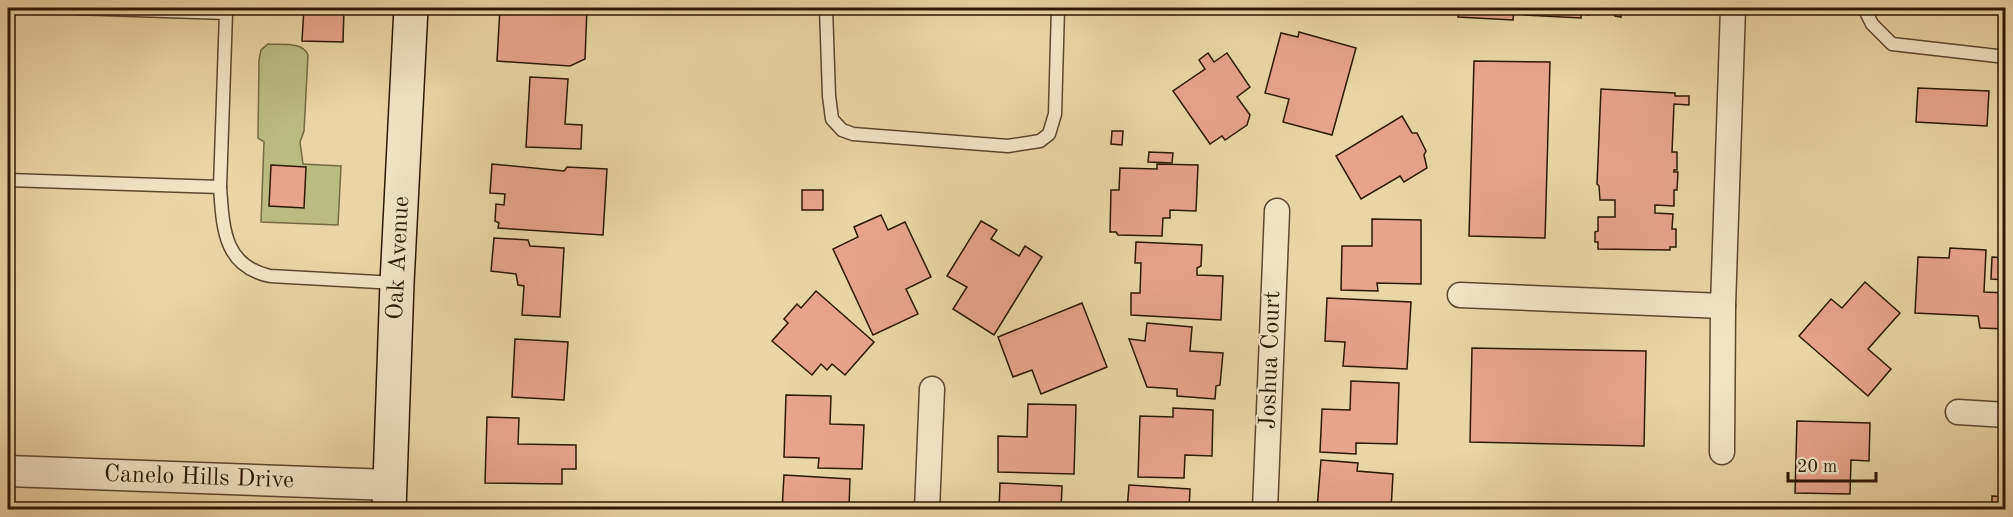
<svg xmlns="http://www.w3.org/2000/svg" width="2013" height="517" font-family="'Old Standard TT',serif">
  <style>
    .green { fill: #bbbc82; stroke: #746a42; stroke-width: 1.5 }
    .building { fill: #e7a48b; stroke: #2d1903; stroke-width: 1.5 }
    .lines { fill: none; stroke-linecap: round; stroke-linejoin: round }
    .service-casing { stroke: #5c482c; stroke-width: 15 }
    .minor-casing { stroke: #5c482c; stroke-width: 27 }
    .tertiary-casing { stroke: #5c482c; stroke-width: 33 }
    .secondary-casing { stroke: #2d1903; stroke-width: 36 }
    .service { stroke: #f1e4c4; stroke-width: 12 }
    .minor { stroke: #f1e4c4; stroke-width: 24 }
    .tertiary { stroke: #f1e4c4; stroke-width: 30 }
    .secondary { stroke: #f1e4c4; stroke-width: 33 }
    .labels { text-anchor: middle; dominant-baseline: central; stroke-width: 4.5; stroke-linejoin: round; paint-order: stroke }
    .street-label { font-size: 24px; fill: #2d1903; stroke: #f1e4c4 }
  </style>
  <rect width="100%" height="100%" fill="#e9d5a5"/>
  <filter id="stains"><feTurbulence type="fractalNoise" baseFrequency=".00333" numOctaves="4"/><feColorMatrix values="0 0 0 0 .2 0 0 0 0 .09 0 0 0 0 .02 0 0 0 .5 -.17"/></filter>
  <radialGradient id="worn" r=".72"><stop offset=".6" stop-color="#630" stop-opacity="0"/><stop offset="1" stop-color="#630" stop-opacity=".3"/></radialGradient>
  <path class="green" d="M 268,44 C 281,45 303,41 308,55 L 304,131 L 300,142 L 303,164 L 341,166 L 338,225 L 261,222 L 264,142 L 258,138 L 259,60 L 261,50 Z"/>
  <g class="building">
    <polygon points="304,8 344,8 343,42 302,41"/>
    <polygon points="500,8 587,8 585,59 570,66 497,61"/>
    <polygon points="1459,8 1514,8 1513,20 1458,17"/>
    <polygon points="1524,8 1590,8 1589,15 1581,14 1581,18 1524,15"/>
    <polygon points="1606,8 1638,8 1638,12 1621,11 1621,17 1615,16 1615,11 1606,10"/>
    <polygon points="1299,32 1356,48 1332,135 1283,122 1289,99 1265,93 1281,33 1298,37"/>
    <polygon points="1208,53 1214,62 1227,53 1250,87 1237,97 1250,115 1247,125 1225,140 1222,136 1210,144 1173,91 1205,69 1199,60"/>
    <polygon points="1474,61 1550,62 1545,238 1469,236"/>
    <polygon points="530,77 568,79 565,124 582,125 581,149 526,147"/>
    <polygon points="1918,88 1989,91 1987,126 1916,122"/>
    <polygon points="1601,89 1675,93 1675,96 1689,96 1689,105 1674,104 1672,152 1677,152 1677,170 1674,170 1674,172 1678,172 1677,190 1674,190 1674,206 1655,205 1655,213 1673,214 1672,229 1676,229 1676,247 1670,247 1670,250 1598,249 1598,242 1595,242 1595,232 1598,231 1598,217 1615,217 1615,200 1600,200 1599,186 1597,184"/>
    <polygon points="1402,116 1412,133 1417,133 1426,151 1424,155 1427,168 1404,182 1400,176 1361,199 1336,156"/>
    <polygon points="1112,131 1123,131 1122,145 1111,144"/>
    <polygon points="1149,152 1173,153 1172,163 1148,162"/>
    <polygon points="492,164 564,171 567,167 607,169 603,235 498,228 499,223 495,221 496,204 504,205 505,194 490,193"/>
    <polygon points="1157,164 1198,165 1196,211 1170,210 1170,218 1163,218 1162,236 1118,235 1116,232 1110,232 1111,190 1119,190 1120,168 1157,169"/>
    <polygon points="271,165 306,167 304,208 269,206"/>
    <rect x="802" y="190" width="21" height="20"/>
    <polygon points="881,215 888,230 905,222 931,277 906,289 918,314 873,335 833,249 858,237 854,227"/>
    <polygon points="1372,219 1421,220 1421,284 1377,283 1378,291 1341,290 1342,246 1372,246"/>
    <polygon points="981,221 997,230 991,239 1019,256 1025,246 1042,257 994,335 953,309 967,287 947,276"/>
    <polygon points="494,238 528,240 530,246 564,248 560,317 522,315 524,286 518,285 516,274 491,271"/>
    <polygon points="1136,242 1202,245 1201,266 1197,268 1197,275 1223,276 1221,320 1131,315 1131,293 1140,293 1141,263 1135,263"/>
    <polygon points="1950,248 1986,250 1984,292 2006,293 2006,329 1980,328 1978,316 1915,313 1918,257 1949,258"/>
    <polygon points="1992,257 2006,258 2006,280 1991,279"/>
    <polygon points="1865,282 1900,313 1868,349 1891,369 1868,396 1799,336 1831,299 1842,308"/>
    <polygon points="816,291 874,342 845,375 832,364 827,370 821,364 812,375 772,341 788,323 784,319 797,304 801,308"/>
    <polygon points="1327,298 1411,302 1407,369 1343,366 1345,342 1325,341"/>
    <polygon points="1082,303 1107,367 1041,394 1032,370 1013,377 998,337"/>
    <polygon points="1147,323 1192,327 1190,351 1223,353 1220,385 1216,386 1215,399 1177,396 1177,389 1147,387 1129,339 1145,341"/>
    <polygon points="515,339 568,342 564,400 512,397"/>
    <polygon points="1472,348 1646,351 1644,446 1470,442"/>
    <polygon points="1351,381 1399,383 1397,444 1356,443 1356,454 1320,452 1322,409 1350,410"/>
    <polygon points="786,395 831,396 830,424 864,425 862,469 818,468 819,458 784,457"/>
    <polygon points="1028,404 1076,405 1074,474 998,472 998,436 1027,437"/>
    <polygon points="1173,408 1213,410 1212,456 1185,455 1184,478 1138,477 1140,416 1173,417"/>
    <polygon points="487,417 519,418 518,444 576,445 576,469 562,469 562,484 485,483"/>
    <polygon points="1797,421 1870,423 1869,461 1851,460 1850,494 1795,493"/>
    <polygon points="1321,460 1358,463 1357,471 1393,474 1391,510 1317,509"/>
    <polygon points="784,475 850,479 849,506 874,508 873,510 782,510"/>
    <polygon points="1000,483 1062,486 1061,510 999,510"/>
    <polygon points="1129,485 1190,489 1189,510 1127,510"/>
    <polygon points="1992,496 2006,497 2006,510 1931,510 1931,504 1992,506"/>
  </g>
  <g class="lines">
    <defs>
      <g id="service">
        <path d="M 75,8 L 226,13 L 220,187 C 223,227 223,266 270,276 L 396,283"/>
        <polyline points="826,8 829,96 832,119 842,130 853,134 1008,146 1040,141 1049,134 1055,114 1058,8"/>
        <polyline points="1864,8 1872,24 1892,44 2006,57"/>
        <polyline points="8,180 220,187"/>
      </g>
      <g id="minor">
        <polyline points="1460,295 1723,306 1733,8"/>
        <polyline points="1958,412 2006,415"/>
        <polyline points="1722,452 1723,306"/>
        <polyline points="927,510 932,389"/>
        <polyline points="1265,510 1277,211"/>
      </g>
      <polyline id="tertiary" points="8,471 390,485"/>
      <polyline id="secondary" points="389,510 397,283 411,8"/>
    </defs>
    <use href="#service" class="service-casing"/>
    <use href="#minor" class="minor-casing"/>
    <use href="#tertiary" class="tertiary-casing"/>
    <use href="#secondary" class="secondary-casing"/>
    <use href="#service" class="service"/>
    <use href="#minor" class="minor"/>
    <use href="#tertiary" class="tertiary"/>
    <use href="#secondary" class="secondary"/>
  </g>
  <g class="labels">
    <g class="street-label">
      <text transform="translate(399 258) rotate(-87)">Oak Avenue</text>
      <text transform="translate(1271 360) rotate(-88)">Joshua Court</text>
      <text transform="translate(199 478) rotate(2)">Canelo Hills Drive</text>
    </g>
  </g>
  <rect width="2013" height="517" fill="none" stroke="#e9d5a5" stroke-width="30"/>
  <rect x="9" y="9" width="1995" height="499" fill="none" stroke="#2d1903" stroke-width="3"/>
  <rect x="15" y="15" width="1983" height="487" fill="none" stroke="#2d1903" stroke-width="1.5"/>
  <path d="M1788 472v9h88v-9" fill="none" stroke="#2d1903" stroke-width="3"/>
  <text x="1797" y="472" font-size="18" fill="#2d1903" stroke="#f1e4c4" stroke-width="4.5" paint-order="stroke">20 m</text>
  <rect width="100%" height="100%" filter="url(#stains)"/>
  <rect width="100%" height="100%" fill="url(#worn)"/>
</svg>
